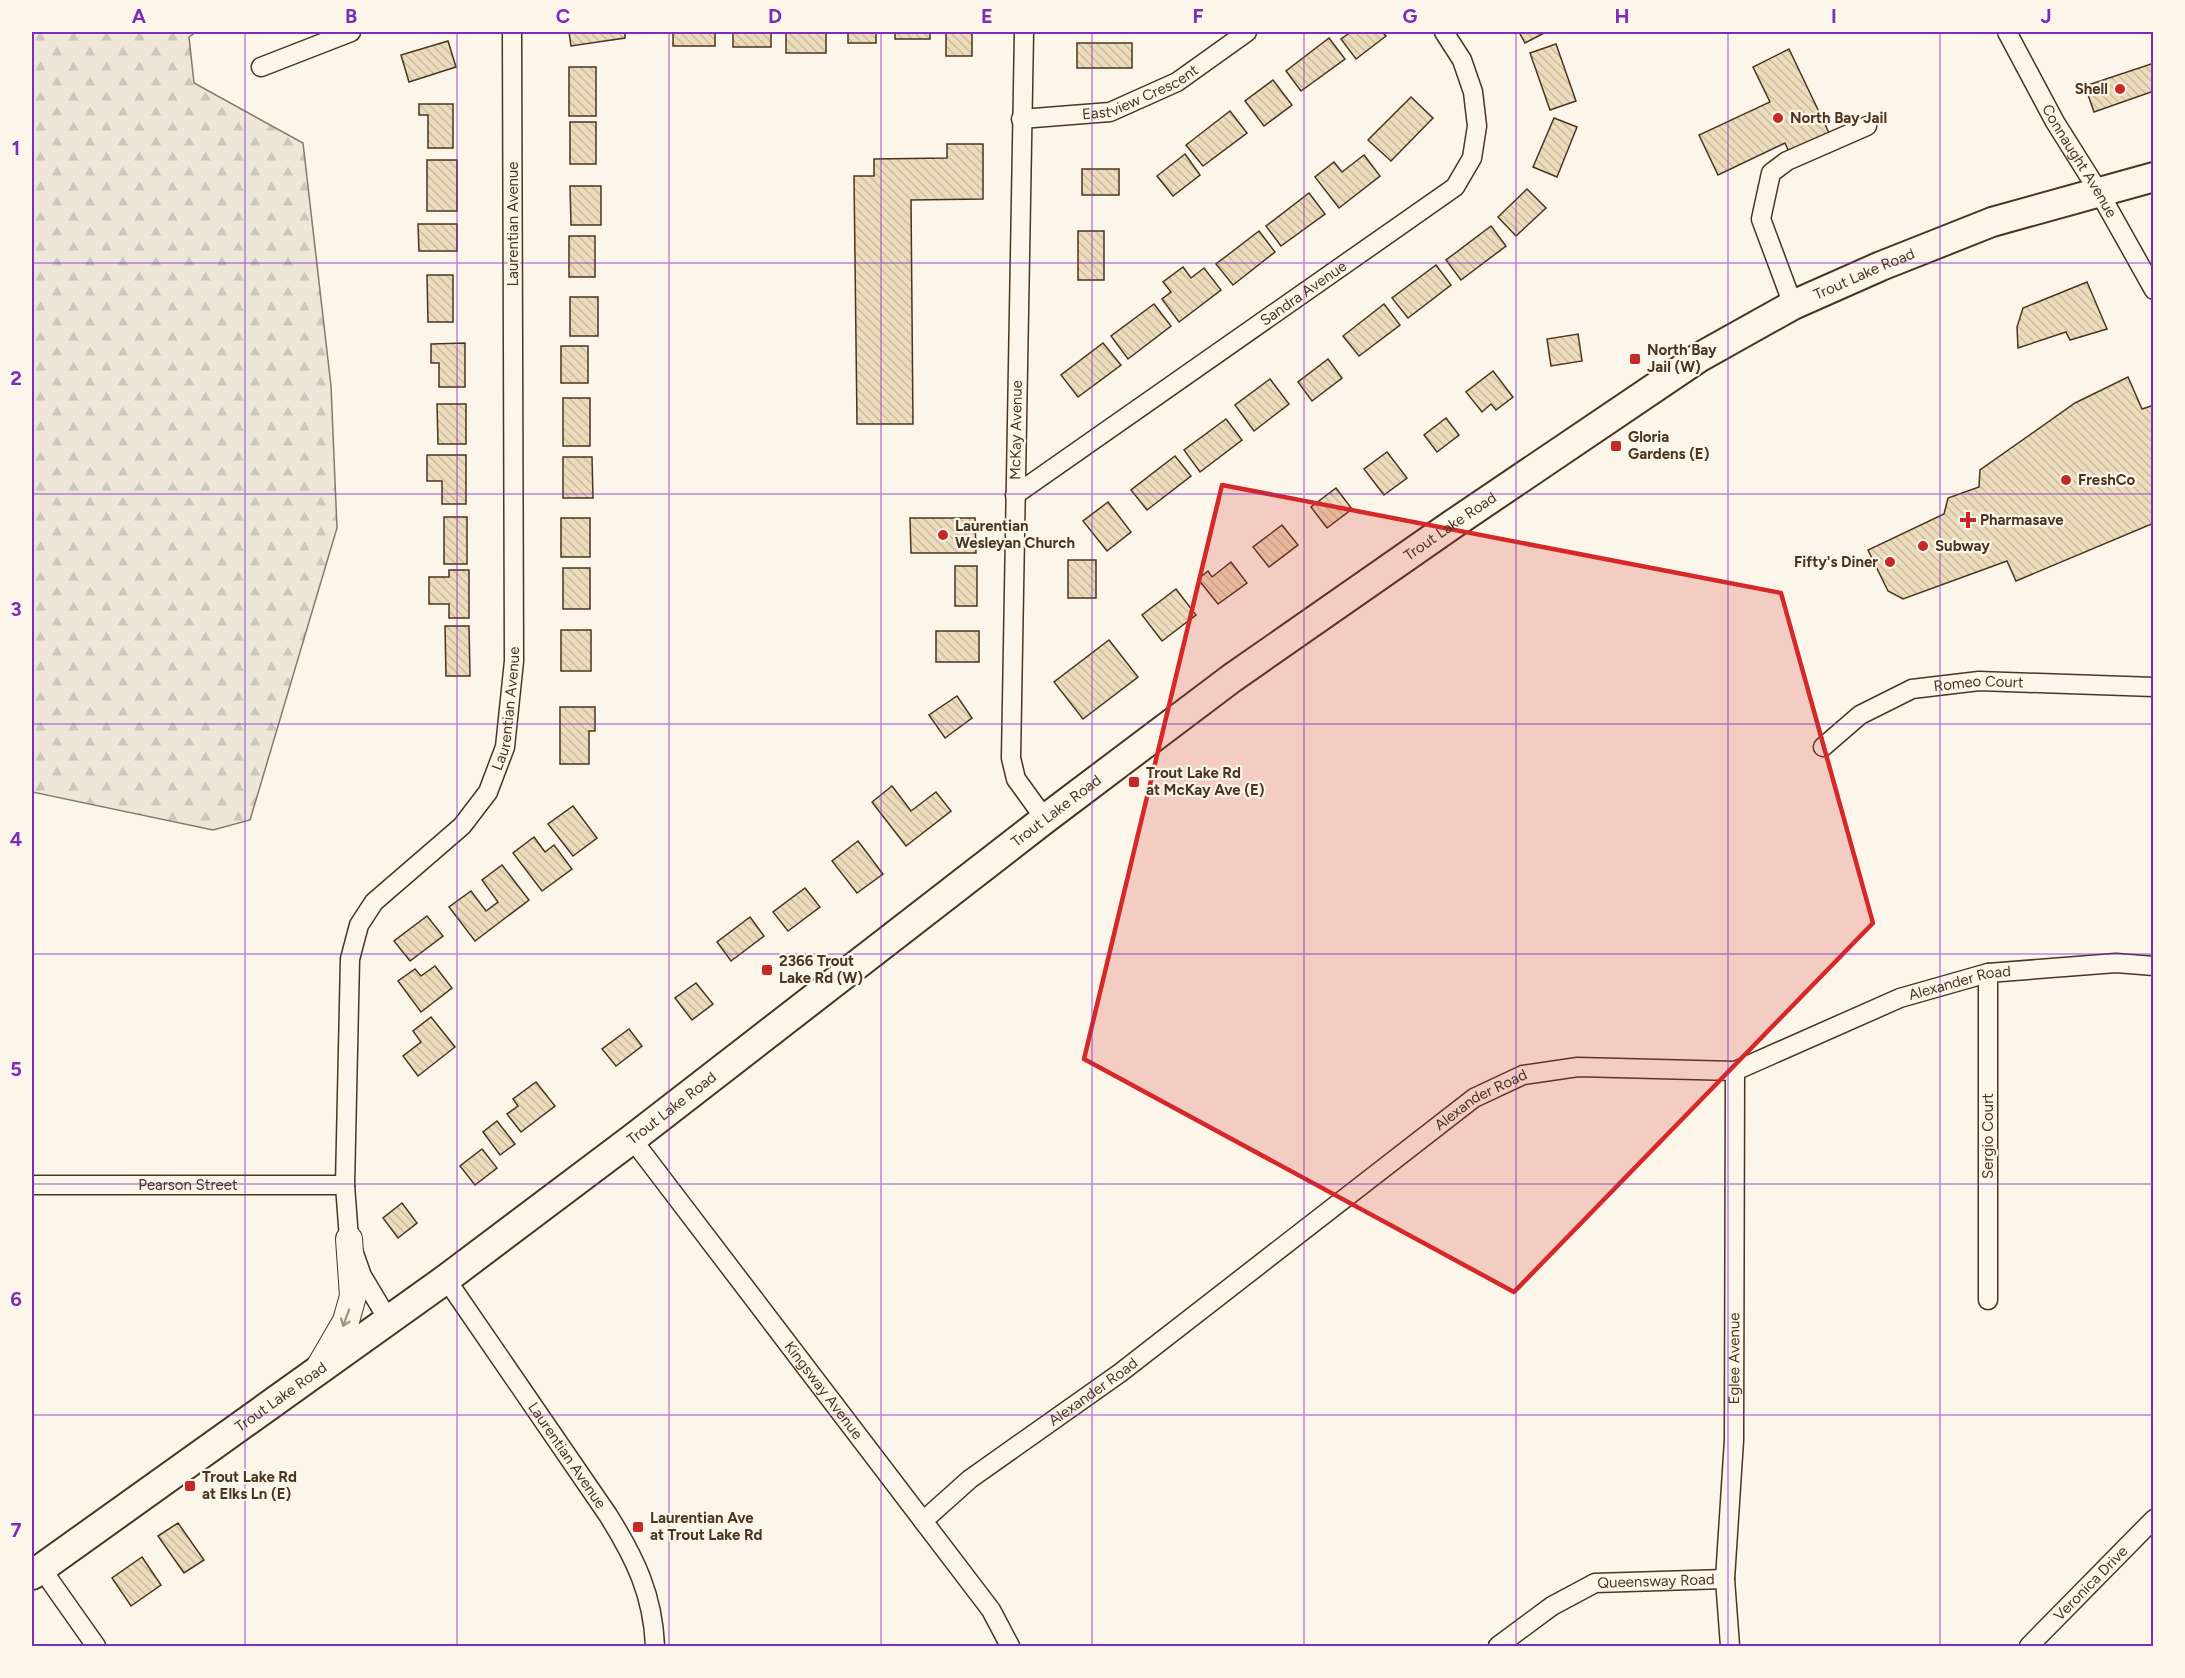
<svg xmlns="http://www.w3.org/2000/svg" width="2185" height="1678" font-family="Figtree,sans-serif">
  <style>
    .forest { fill: url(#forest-firs); stroke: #887966; stroke-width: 1.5 }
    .building { fill: url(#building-back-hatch); stroke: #4a3520; stroke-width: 1.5 }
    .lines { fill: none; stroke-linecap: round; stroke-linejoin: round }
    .street-casing { stroke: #4a3520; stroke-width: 21 }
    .secondary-casing { stroke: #4a3520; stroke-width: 28 }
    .primary-casing { stroke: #4a3520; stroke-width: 32 }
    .street { stroke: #fbf6e9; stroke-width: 18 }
    .secondary { stroke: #fbf6e9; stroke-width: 26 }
    .primary { stroke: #fbf6e9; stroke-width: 28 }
    .oneway { stroke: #a29684 }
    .marked { fill: #d62828; fill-opacity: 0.2; stroke: #d62828; stroke-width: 4.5; stroke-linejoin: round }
    .grid { fill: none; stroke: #7b2cbf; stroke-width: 1.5; stroke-opacity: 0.55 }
    .poi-dot { fill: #c62828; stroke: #fbf6e9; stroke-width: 2 }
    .labels { text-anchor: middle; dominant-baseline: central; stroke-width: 4.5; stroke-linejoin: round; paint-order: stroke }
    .street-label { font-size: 15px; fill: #4a3520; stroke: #fbf6e9 }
    .poi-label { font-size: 15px; font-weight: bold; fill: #4a3520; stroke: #fbf6e9; text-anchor: start }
    .neatline { fill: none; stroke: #7b2cbf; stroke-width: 2 }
    .grid-label { font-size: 20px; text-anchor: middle; font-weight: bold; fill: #7b2cbf }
  </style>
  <defs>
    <pattern id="forest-firs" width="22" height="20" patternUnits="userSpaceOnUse" patternTransform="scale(1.5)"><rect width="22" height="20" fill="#ede6d9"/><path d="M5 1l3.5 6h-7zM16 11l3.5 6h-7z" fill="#cdc6ba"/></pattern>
    <pattern id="building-back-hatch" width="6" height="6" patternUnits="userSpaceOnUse" patternTransform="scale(1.5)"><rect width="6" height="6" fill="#ecdcbc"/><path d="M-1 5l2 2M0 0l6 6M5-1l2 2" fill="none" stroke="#ccbda1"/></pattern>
  </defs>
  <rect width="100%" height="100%" fill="#fbf6e9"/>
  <polygon class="forest" points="32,32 196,32 189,37 194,83 303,143 331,386 337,528 250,820 213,830 32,792"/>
  <g class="building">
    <polygon points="569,32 625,32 625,38 571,46"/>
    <rect x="673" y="32" width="42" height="14"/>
    <rect x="733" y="32" width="38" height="15"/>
    <rect x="786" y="32" width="40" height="21"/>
    <rect x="848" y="32" width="28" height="11"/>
    <rect x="895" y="32" width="35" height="7"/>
    <rect x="946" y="32" width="26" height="24"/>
    <polygon points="1351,32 1382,32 1386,36 1356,59 1341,39"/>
    <polygon points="1519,32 1546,32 1525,43"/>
    <polygon points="1329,38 1345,59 1301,91 1286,71"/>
    <polygon points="448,41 456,67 409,82 401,55"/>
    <rect x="1077" y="43" width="55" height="25"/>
    <polygon points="1556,44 1576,101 1550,110 1530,53"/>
    <polygon points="1789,49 1830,135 1790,154 1785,143 1718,175 1699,135 1770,102 1753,67"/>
    <polygon points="2154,63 2154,91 2094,112 2085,86"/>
    <rect x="569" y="67" width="27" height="49"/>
    <polygon points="1273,80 1292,105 1264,126 1245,101"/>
    <polygon points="1411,97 1433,118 1391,161 1368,140"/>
    <polygon points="419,104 453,104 453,148 428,148 428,115 419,115"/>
    <polygon points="1230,111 1247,133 1203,166 1186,145"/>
    <polygon points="1554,118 1577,127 1557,177 1533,167"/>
    <rect x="570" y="122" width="26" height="42"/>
    <polygon points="947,144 983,144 983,199 911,200 913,424 857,424 854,176 874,176 874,159 947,158"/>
    <polygon points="1185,154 1200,175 1173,196 1157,176"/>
    <polygon points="1364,155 1380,176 1339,208 1315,177 1334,162 1342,172"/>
    <rect x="427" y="160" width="30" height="51"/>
    <rect x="1082" y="169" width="37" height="26"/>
    <polygon points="570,186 601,186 601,225 571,225"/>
    <polygon points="1527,189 1546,208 1516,236 1498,217"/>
    <polygon points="1309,193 1325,214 1281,246 1266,226"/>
    <polygon points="418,224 457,224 457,251 419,251"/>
    <polygon points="1491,226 1506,246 1461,280 1446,260"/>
    <rect x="1078" y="231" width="26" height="49"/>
    <polygon points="1259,231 1275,252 1233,285 1216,264"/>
    <rect x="569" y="236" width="26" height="41"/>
    <polygon points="1436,265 1451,285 1408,318 1392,298"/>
    <polygon points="1183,267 1191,278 1204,268 1221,290 1179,322 1162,299 1171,292 1163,282"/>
    <polygon points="427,275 453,275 453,322 428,322"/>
    <polygon points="2087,282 2107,329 2070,340 2066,332 2018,348 2017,327 2023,308"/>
    <rect x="570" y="297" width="28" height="39"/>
    <polygon points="1154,304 1171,326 1128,359 1111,336"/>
    <polygon points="1384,304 1400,325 1359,356 1343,336"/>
    <polygon points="1578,334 1582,361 1551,366 1547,339"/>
    <polygon points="465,343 465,387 439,387 439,363 431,363 431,344"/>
    <polygon points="1103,343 1121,365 1078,397 1061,375"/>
    <rect x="561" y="346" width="27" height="37"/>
    <polygon points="1328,359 1342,378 1312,401 1298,382"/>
    <polygon points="1493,371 1513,397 1496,410 1491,404 1482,412 1466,392"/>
    <polygon points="2128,377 2142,409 2154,405 2154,523 2016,581 2007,561 1903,599 1888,591 1868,550 1944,514 1948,498 1979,487 1980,470 2075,403"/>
    <polygon points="1270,379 1289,404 1254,431 1235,405"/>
    <rect x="563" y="398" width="27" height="48"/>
    <polygon points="437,404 466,404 466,444 438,444"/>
    <polygon points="1446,418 1459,435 1437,452 1424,435"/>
    <polygon points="1226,419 1242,440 1200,472 1184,450"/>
    <polygon points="1387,452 1407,478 1384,495 1364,469"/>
    <polygon points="427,455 466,455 466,504 442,504 442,481 427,481"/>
    <polygon points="1175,456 1191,476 1147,510 1131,490"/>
    <polygon points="563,457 592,457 593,498 563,498"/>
    <polygon points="1336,488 1352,509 1327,528 1311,507"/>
    <polygon points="1108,502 1131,532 1107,551 1083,521"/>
    <rect x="444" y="517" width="23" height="47"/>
    <rect x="561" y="518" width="29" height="39"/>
    <polygon points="910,518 975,518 976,553 911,553"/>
    <polygon points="1282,525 1298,545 1269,567 1253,547"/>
    <rect x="1068" y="560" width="28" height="38"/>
    <polygon points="1231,562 1247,583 1218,604 1198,579 1208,571 1212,577"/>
    <rect x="955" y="566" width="22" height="40"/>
    <rect x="563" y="568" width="27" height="41"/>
    <polygon points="449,570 469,570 469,618 449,618 449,604 429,604 429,577 449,577"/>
    <polygon points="1176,589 1196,615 1162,641 1142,615"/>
    <polygon points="445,626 469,626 470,676 446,676"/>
    <rect x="561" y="630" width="30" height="41"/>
    <rect x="936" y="631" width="43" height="31"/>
    <polygon points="1109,640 1138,677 1083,719 1054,682"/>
    <polygon points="957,696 972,718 945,738 929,715"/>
    <polygon points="560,707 595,707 595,731 589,731 589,764 560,764"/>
    <polygon points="892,786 911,811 936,792 951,811 906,846 872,802"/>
    <polygon points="573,806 597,838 573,856 548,824"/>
    <polygon points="534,837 545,852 554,845 572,869 542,891 513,853"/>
    <polygon points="858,841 883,874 857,893 832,861"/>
    <polygon points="502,865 529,900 475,941 449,907 471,891 486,911 498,902 482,880"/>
    <polygon points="805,888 820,907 788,931 773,912"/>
    <polygon points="427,916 443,936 410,961 394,941"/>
    <polygon points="750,917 764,936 731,961 717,942"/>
    <polygon points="435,966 452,988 421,1012 398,981 415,969 421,976"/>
    <polygon points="696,983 713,1004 692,1020 675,998"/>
    <polygon points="431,1017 455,1047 418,1076 403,1056 421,1042 413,1031"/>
    <polygon points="629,1029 642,1046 616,1066 602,1049"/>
    <polygon points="536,1082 555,1106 521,1132 507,1114 518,1106 513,1099"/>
    <polygon points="497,1121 515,1144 500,1155 483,1132"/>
    <polygon points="482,1149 497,1168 475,1185 460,1166"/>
    <polygon points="402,1203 417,1223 398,1238 383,1218"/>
    <polygon points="178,1523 204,1560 184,1573 158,1536"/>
    <polygon points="142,1557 161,1585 131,1606 112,1578"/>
  </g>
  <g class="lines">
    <defs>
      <g id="street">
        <polyline points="1024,32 1011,758 1016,779 1045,819"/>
        <path id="s1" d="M 2007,32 L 2055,122 L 2099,192 L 2154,290"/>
        <polyline points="261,67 351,32"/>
        <path id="s2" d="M 1021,119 L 1110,112 L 1177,82 L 1247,32"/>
        <polyline points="1793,305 1761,219 1771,173 1787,161 1867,126"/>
        <path id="s3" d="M 1015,495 L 1455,187 L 1472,158 L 1477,126 L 1473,92 L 1462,60 L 1444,32"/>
        <path id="s4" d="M 1823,747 L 1860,715 L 1912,689 L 1979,681 L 2154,687"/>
        <path id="s5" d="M 632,1139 L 991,1610 L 1010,1646"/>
        <path id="s6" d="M 32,1185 L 345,1185"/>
        <path id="s7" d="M 446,1279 L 608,1515 C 635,1558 653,1595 655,1646"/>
        <polyline points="1988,1300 1988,973"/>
        <path id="s8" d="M 389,1321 L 362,1276 L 349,1239 L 345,1185 L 350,959 L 359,925 L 374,902 L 462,826 L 488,792 L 505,747 L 514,661 L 512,32"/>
        <path id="s9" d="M 923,1521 L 970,1479 L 1120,1373 L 1474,1098 L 1523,1075 L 1578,1067 L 1735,1071 L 1900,998 L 1988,973 L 2116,963 L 2154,966"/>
        <polyline points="41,1568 96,1646"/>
        <path id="s10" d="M 1498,1646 L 1552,1606 L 1595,1583 L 1725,1579"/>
        <path id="s11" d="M 1730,1646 L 1725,1579 L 1734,1440 L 1735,1071"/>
        <path id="s12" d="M 2029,1646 L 2154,1519"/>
      </g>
      <polyline id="secondary" points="317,1371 346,1321 353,1296 349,1239"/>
      <g id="primary">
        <path id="s13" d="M 32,1575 L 446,1279 L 632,1139 L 1045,819 L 1232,678 L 1453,524 L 1700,357 L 1793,305 L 1881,266 L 1992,222 L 2154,177"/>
      </g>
    </defs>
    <use href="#street" class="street-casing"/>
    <use href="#secondary" class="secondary-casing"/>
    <use href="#primary" class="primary-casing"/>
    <use href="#street" class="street"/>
    <use href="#secondary" class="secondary"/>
    <use href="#primary" class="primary"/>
  </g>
  <defs><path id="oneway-shaft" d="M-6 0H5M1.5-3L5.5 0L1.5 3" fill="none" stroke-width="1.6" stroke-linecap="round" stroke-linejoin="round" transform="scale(1.5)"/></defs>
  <use class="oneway" href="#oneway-shaft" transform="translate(346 1318) rotate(110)"/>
  <path class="marked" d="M 1222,485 L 1781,593 L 1873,923 L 1514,1292 L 1084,1059 Z"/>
  <path class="grid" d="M 245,32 L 245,1646M 457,32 L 457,1646M 669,32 L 669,1646M 881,32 L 881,1646M 1092,32 L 1092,1646M 1304,32 L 1304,1646M 1516,32 L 1516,1646M 1728,32 L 1728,1646M 1940,32 L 1940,1646M 32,263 L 2154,263M 32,494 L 2154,494M 32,724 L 2154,724M 32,954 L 2154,954M 32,1184 L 2154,1184M 32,1415 L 2154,1415"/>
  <g class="poi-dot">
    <circle cx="2120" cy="89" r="6"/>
    <circle cx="1778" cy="118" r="6"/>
    <rect x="1629" y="353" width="12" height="12" rx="3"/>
    <rect x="1610" y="440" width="12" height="12" rx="3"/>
    <circle cx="2066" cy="480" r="6"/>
    <path d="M1965 511h6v6h6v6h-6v6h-6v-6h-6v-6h6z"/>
    <circle cx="943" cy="535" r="6"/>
    <circle cx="1923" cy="546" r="6"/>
    <circle cx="1890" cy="562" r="6"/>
    <rect x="1128" y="776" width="12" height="12" rx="3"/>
    <rect x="761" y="964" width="12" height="12" rx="3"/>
    <rect x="184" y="1480" width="12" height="12" rx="3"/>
    <rect x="632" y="1521" width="12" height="12" rx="3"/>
  </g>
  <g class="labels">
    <g class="street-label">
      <text stroke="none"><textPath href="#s2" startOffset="124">Eastview Crescent</textPath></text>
      <text stroke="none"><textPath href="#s1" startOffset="148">Connaught Avenue</textPath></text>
      <text transform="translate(513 224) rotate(-90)">Laurentian Avenue</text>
      <text stroke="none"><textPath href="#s13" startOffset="2250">Trout Lake Road</textPath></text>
      <text stroke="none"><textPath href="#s3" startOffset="352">Sandra Avenue</textPath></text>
      <text transform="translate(1016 430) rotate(-89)">McKay Avenue</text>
      <text stroke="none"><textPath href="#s13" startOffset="1764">Trout Lake Road</textPath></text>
      <text stroke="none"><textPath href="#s4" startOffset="174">Romeo Court</textPath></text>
      <text stroke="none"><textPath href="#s8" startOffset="680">Laurentian Avenue</textPath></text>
      <text stroke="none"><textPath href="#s13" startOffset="1278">Trout Lake Road</textPath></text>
      <text stroke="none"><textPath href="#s9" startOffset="1204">Alexander Road</textPath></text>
      <text stroke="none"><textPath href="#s9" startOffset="700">Alexander Road</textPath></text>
      <text stroke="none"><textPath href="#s13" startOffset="792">Trout Lake Road</textPath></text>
      <text transform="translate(1988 1136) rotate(-90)">Sergio Court</text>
      <text stroke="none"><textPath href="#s6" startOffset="156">Pearson Street</textPath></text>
      <text stroke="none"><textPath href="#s11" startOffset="288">Eglee Avenue</textPath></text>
      <text stroke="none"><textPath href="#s5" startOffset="316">Kingsway Avenue</textPath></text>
      <text stroke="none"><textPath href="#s9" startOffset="214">Alexander Road</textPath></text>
      <text stroke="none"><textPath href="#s13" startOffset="306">Trout Lake Road</textPath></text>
      <text stroke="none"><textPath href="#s7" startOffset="214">Laurentian Avenue</textPath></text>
      <text stroke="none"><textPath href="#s10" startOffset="177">Queensway Road</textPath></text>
      <text stroke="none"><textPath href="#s12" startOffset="88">Veronica Drive</textPath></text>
    </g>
    <g class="poi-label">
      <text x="2108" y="89" text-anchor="end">Shell</text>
      <text x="1790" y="118">North Bay Jail</text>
      <text x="1647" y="350">North Bay<tspan x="1647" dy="17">Jail (W)</tspan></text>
      <text x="1628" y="437">Gloria<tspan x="1628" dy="17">Gardens (E)</tspan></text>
      <text x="2078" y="480">FreshCo</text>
      <text x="1980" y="520">Pharmasave</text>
      <text x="955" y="526">Laurentian<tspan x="955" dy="17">Wesleyan Church</tspan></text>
      <text x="1935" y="546">Subway</text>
      <text x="1878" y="562" text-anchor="end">Fifty's Diner</text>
      <text x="1146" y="773">Trout Lake Rd<tspan x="1146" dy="17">at McKay Ave (E)</tspan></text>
      <text x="779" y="961">2366 Trout<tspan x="779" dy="17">Lake Rd (W)</tspan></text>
      <text x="202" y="1477">Trout Lake Rd<tspan x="202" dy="17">at Elks Ln (E)</tspan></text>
      <text x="650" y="1518">Laurentian Ave<tspan x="650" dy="17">at Trout Lake Rd</tspan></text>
    </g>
  </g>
  <rect width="2185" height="1678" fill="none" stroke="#fbf6e9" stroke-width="66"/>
  <rect x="33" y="33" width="2119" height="1612" class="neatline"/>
  <g class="grid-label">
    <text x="139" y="23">A</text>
    <text x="351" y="23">B</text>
    <text x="563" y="23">C</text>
    <text x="775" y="23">D</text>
    <text x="987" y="23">E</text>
    <text x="1198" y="23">F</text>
    <text x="1410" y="23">G</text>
    <text x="1622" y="23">H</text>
    <text x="1834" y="23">I</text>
    <text x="2046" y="23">J</text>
    <text x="16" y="155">1</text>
    <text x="16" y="385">2</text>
    <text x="16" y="616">3</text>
    <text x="16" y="846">4</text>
    <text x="16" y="1076">5</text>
    <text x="16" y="1306">6</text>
    <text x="16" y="1537">7</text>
  </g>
</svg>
